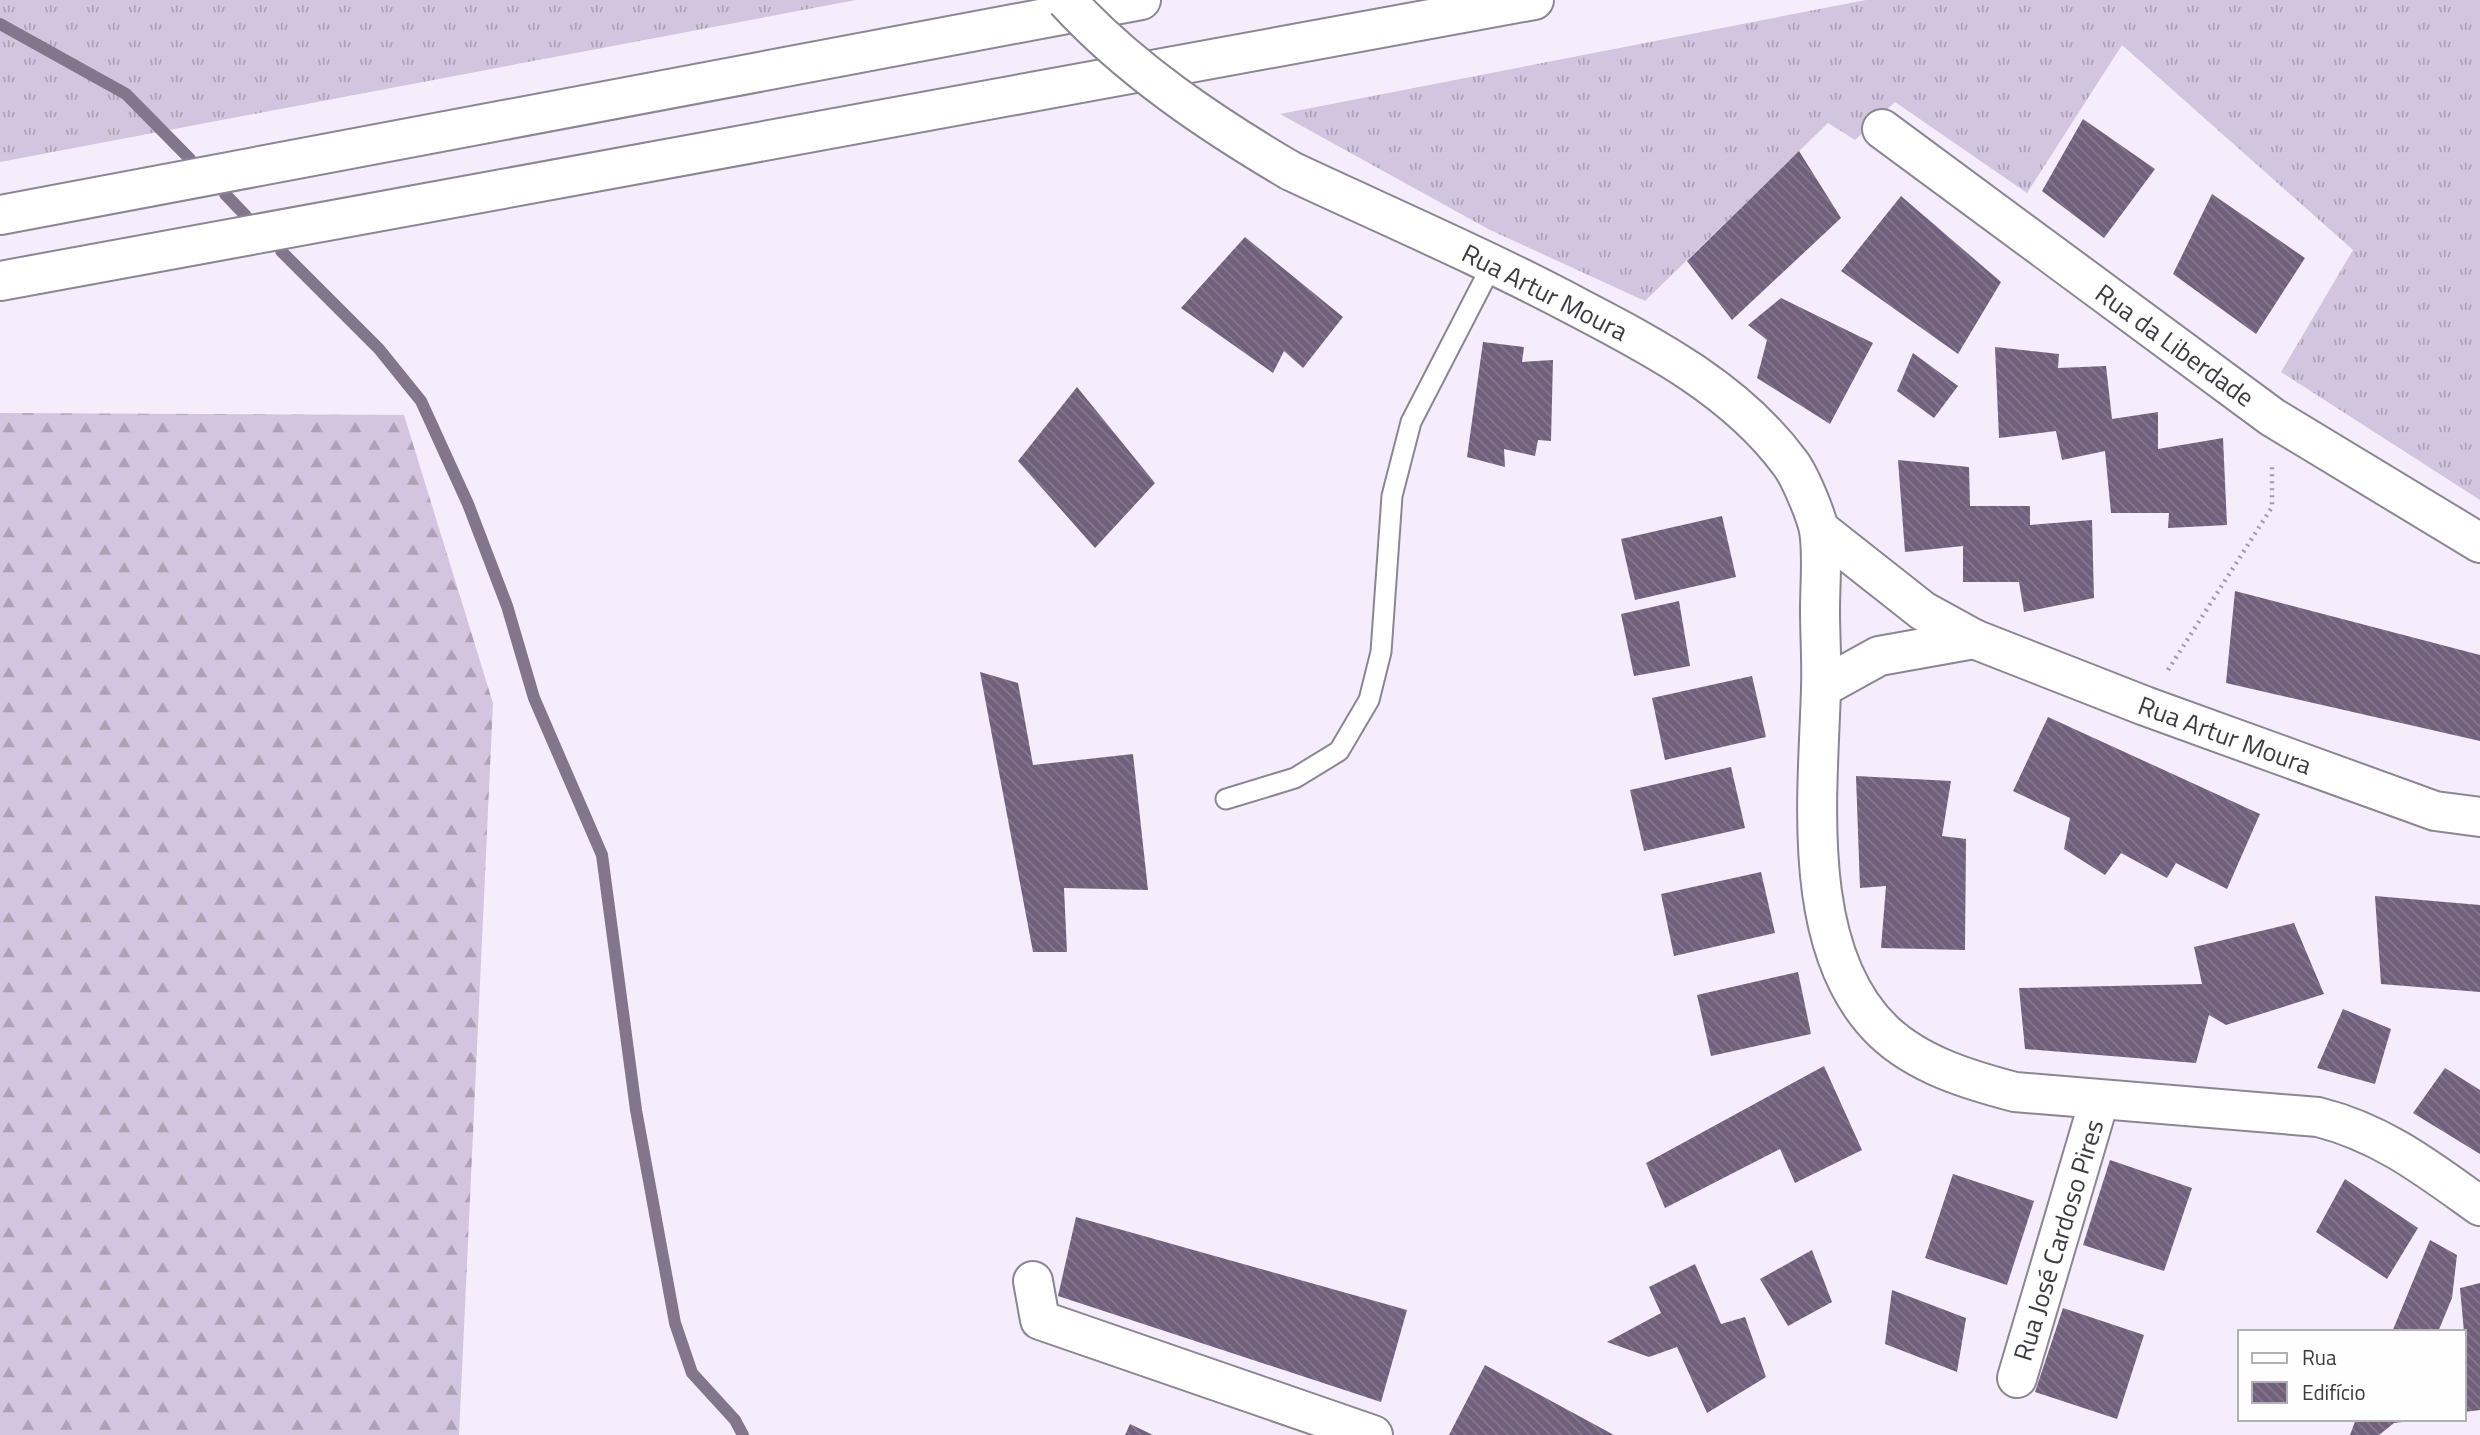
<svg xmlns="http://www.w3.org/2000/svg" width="2480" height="1435" font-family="'Titillium Web',sans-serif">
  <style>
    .grass { fill: url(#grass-tufts) }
    .forest { fill: url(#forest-firs) }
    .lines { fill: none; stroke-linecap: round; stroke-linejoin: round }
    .stream { stroke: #82758c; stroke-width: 12 }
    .building { fill: url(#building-back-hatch) }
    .service-casing { stroke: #8c8592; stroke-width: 23 }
    .minor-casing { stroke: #8c8592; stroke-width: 42 }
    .secondary-casing { stroke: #8c8592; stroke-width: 42 }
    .primary-casing { stroke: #8c8592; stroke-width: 42 }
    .path { stroke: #a29ca6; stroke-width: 4.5; stroke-dasharray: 2 5; stroke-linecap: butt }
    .service { stroke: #fff; stroke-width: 19 }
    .minor { stroke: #fff; stroke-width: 38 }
    .secondary { stroke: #fff; stroke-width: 38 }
    .primary { stroke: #fff; stroke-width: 38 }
    .secondary-bridge-casing { stroke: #8c8592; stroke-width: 42; stroke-linecap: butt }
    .secondary-bridge { stroke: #fff; stroke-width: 38 }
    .labels { text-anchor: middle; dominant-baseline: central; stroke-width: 7; stroke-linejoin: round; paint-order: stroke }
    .street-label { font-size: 26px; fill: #3e3b40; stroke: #fefefe }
  </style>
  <defs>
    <pattern id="grass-tufts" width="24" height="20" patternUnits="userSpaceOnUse" patternTransform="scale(1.75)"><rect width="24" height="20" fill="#d3c5df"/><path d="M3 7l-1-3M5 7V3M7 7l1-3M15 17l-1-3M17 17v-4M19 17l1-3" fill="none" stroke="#ada1b6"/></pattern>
    <pattern id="forest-firs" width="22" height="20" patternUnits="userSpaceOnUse" patternTransform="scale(1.75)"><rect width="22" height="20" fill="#d3c5df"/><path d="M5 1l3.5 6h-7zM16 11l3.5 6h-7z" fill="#ada1b6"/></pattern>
    <pattern id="building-back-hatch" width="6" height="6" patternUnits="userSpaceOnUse" patternTransform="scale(1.75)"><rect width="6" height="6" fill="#70607c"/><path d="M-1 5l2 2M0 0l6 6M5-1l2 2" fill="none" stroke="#85798e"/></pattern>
  </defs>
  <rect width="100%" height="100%" fill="#f5edfb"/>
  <g class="grass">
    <polygon points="0,0 856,0 0,162"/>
    <polygon points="1866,0 2480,0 2480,500 2281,372 2353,250 2122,45 2027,193 1895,102 1855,140 1828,123 1645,301 1490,230 1280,114"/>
  </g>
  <polygon class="forest" points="0,413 404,415 493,703 459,1435 0,1435"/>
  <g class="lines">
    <g class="stream">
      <polyline points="0,24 126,94 190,159"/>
      <polyline points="225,194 246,216"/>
      <polyline points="281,251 379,349 421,401 468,504 507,606 534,698 602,855 636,1110 675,1323 692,1373 735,1420 743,1435"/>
    </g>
  </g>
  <g class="building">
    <polygon points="2083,119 2155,169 2104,238 2042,191"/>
    <polygon points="1799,151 1841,218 1732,320 1687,261"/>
    <polygon points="2212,194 2305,258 2256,334 2173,274"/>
    <polygon points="1901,196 2001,282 1958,354 1841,271"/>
    <polygon points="1245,237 1343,317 1303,368 1284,351 1273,373 1181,308"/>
    <polygon points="1781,298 1873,343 1830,424 1757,378 1767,340 1748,325"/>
    <polygon points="1483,342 1524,347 1522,362 1553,360 1551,441 1538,440 1535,456 1504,449 1505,467 1467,457"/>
    <polygon points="1995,347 2059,354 2058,368 2106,366 2112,419 2158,412 2158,449 2223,438 2227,525 2168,528 2169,513 2111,513 2105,451 2062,460 2056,431 1999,438"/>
    <polygon points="1913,353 1958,386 1934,418 1897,391"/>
    <polygon points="1077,387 1155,483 1095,548 1018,461"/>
    <polygon points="1898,460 1969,467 1970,506 2030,506 2030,525 2092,520 2094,598 2024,612 2019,582 1963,582 1963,546 1905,552"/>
    <polygon points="1722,516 1736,577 1635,600 1621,539"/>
    <polygon points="2235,591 2480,655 2480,741 2226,683"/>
    <polygon points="1679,601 1690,666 1634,676 1621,614"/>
    <polygon points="980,672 1018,683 1033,765 1133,754 1148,890 1064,888 1067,952 1033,952"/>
    <polygon points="1752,676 1766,737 1665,760 1652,698"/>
    <polygon points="2048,717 2260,814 2227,889 2176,863 2167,878 2121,853 2105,875 2064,849 2070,818 2013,791"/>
    <polygon points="1731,767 1745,828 1644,851 1630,790"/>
    <polygon points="1856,776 1951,781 1942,836 1966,839 1965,950 1881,948 1886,886 1860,888"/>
    <polygon points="1761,872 1775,933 1674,956 1661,894"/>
    <polygon points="2375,896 2480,905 2480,992 2381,984"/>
    <polygon points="2294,923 2324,994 2226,1025 2209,1015 2196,1063 2025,1049 2019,988 2202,984 2194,947"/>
    <polygon points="1798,972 1811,1034 1711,1056 1697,995"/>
    <polygon points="2343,1009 2391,1029 2375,1084 2317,1068"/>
    <polygon points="1824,1066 1862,1150 1795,1183 1780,1149 1665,1208 1646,1163"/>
    <polygon points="2445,1068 2480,1090 2480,1154 2413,1113"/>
    <polygon points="2110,1160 2192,1188 2164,1271 2083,1245"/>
    <polygon points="1953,1174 2034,1201 2007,1285 1925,1258"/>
    <polygon points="2345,1179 2418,1228 2387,1279 2316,1232"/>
    <polygon points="1076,1217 1407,1310 1381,1402 1058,1296"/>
    <polygon points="2430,1240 2457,1255 2452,1298 2438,1332 2392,1332"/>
    <polygon points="1812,1250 1832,1302 1788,1326 1760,1279"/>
    <polygon points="1695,1264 1721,1324 1745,1317 1766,1377 1707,1413 1677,1347 1649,1357 1607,1342 1661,1313 1649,1287"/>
    <polygon points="2480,1283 2480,1410 2464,1412 2464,1332 2460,1288"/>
    <polygon points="1892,1290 1966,1318 1957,1372 1885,1344"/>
    <polygon points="2063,1308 2144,1335 2117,1419 2035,1392"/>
    <polygon points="1485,1365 1614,1435 1449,1435"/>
    <polygon points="2356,1419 2411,1419 2411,1421 2394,1423 2379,1435 2350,1435"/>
    <polygon points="1130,1424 1153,1435 1125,1435"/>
  </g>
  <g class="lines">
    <defs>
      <polyline id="service" points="1226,799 1295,778 1339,751 1369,700 1381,652 1392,496 1411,422 1493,263"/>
      <g id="minor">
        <polyline points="1882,129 2272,417 2480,543"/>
        <polyline points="1819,529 1923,611 1974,639"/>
        <polyline points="1821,688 1879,656 1974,639 2145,706 2435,811 2480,817"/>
        <polyline points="1033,1281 1040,1320 1373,1435"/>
        <polyline points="2017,1378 2099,1101"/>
      </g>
      <path id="secondary" d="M 1291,171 C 1387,216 1485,258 1579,308 C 1656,348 1737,391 1790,463 C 1800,476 1816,515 1819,530 C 1823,555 1820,584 1820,610 C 1820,636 1822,663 1821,689 C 1818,795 1799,951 1884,1032 C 1919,1065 1969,1080 2015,1092 L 2318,1117 C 2382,1133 2427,1168 2480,1206"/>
      <g id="primary">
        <polyline points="0,215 1141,0"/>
        <polyline points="0,281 1534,0"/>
      </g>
    </defs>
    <use href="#service" class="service-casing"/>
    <use href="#minor" class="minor-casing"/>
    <use href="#secondary" class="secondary-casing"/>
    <use href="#primary" class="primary-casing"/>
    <polyline class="path" points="2168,670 2272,507 2272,464"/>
    <use href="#service" class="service"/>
    <use href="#minor" class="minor"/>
    <use href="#secondary" class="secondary"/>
    <use href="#primary" class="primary"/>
    <defs>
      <path id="secondary-bridge" d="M 1066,0 C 1129,69 1211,124 1291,171"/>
    </defs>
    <use href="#secondary-bridge" class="secondary-bridge-casing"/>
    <use href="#secondary-bridge" class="secondary-bridge"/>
  </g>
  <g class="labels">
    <g class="street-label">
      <text transform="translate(1545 292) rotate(27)">Rua Artur Moura</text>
      <text transform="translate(2175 345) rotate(36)">Rua da Liberdade</text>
      <text transform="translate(2225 735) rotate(20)">Rua Artur Moura</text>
      <text transform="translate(2058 1240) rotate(-73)">Rua José Cardoso Pires</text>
    </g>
  </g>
  <rect x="2238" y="1330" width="228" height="91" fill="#fefefe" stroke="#b1b0b2" stroke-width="2"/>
  <rect x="2252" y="1353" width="35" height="10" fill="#ffffff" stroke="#b1b0b2" stroke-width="2"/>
  <text x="2302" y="1365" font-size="21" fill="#3e3b40">Rua</text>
  <rect x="2252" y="1382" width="35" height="21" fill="url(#building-back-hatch)" stroke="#b1b0b2" stroke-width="2"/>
  <text x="2302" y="1400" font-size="21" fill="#3e3b40">Edifício</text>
</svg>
